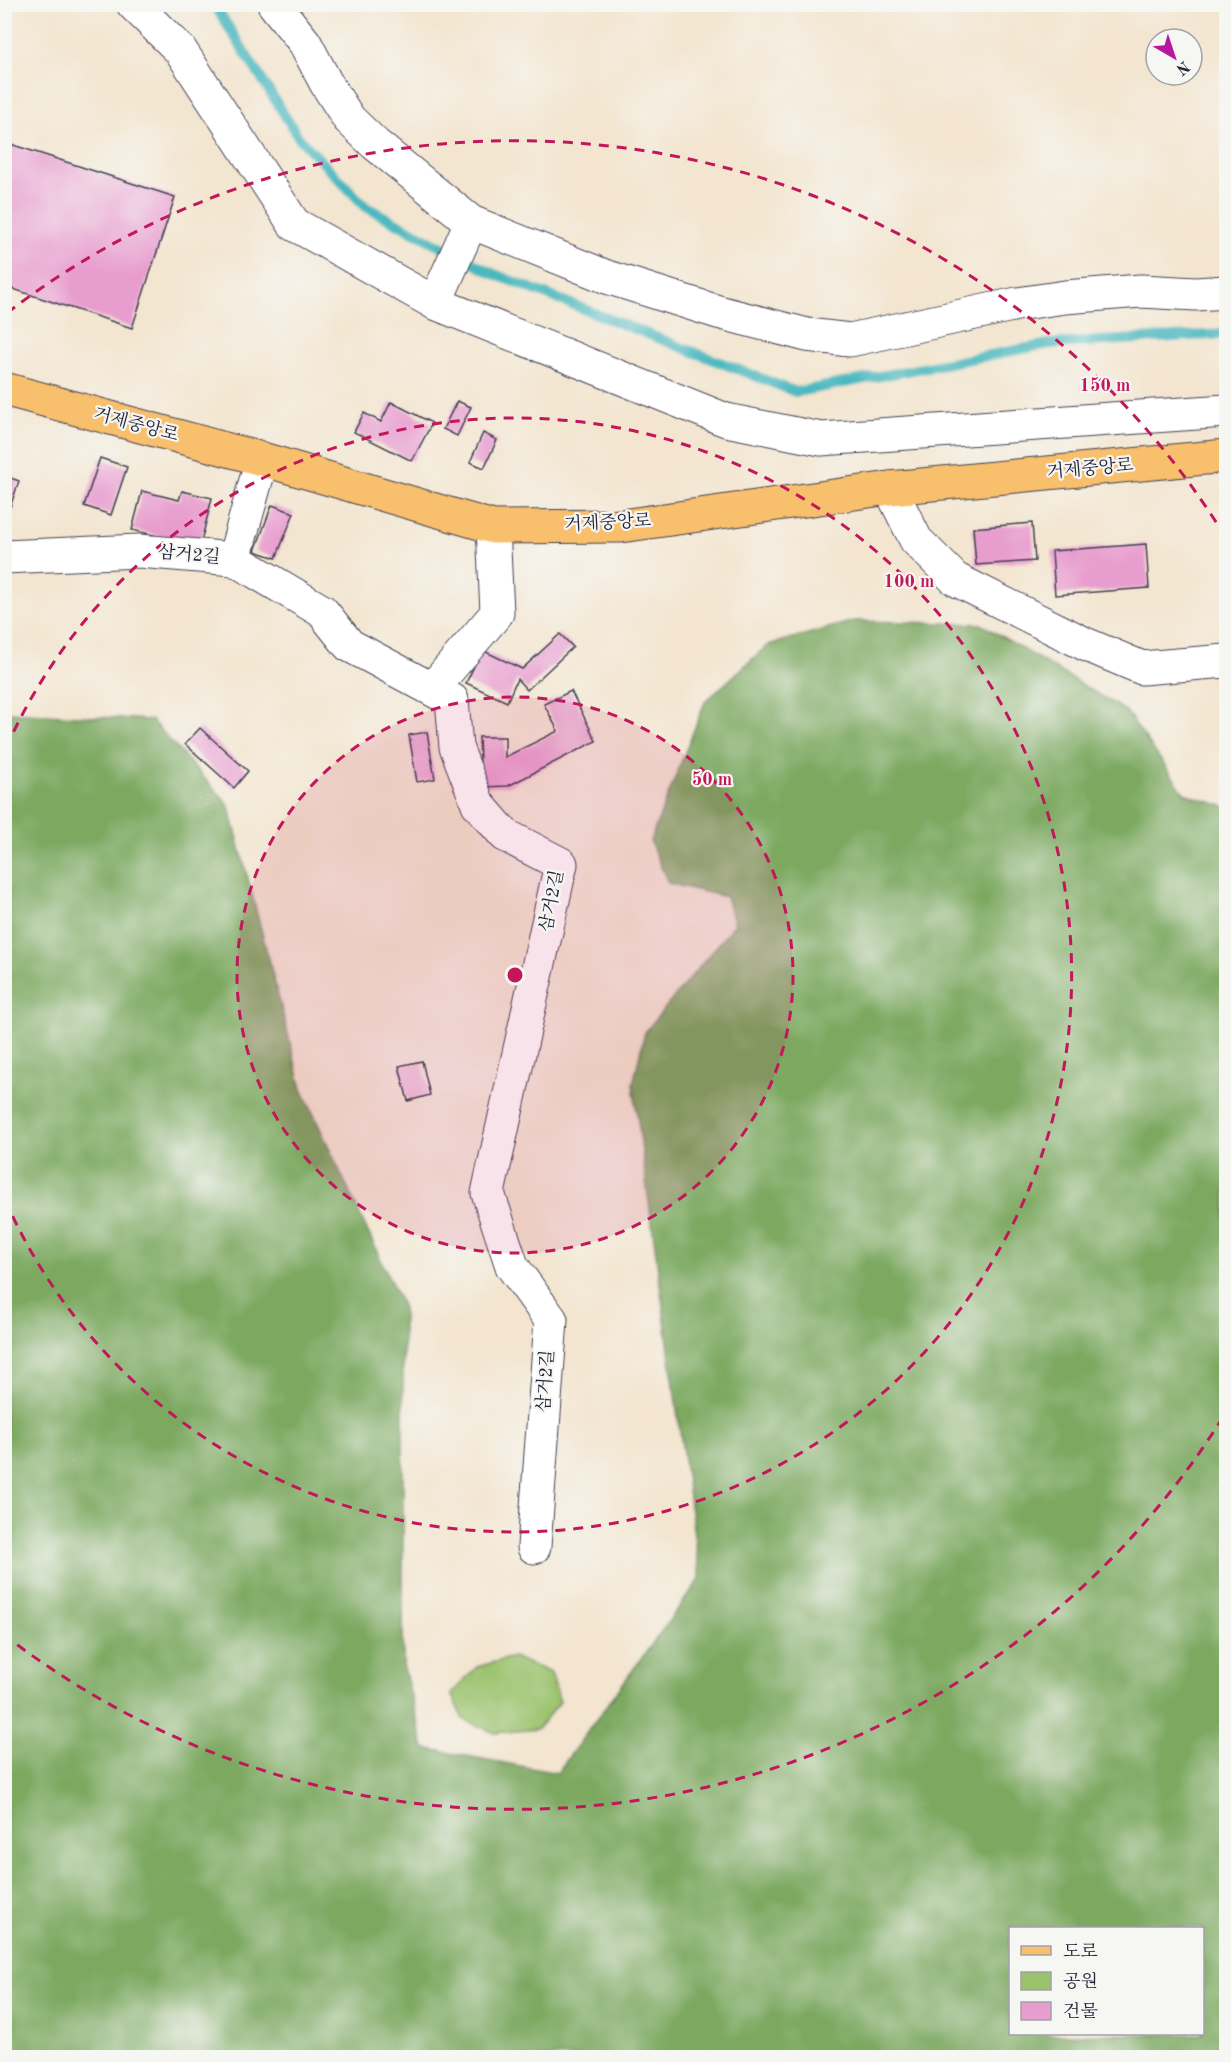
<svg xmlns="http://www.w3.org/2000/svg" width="1231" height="2062" font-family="'Old Standard TT','Noto Serif KR',serif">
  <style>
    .green { fill: #9bc26d; stroke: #5e7254; stroke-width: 1.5 }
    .forest { fill: #7ca860; stroke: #4f654e; stroke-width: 1.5; fill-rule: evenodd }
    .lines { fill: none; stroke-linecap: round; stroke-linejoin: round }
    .stream { stroke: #49b8bf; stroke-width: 10 }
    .building { fill: #e89dcf }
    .minor-casing { stroke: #413f51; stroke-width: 35 }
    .major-casing { stroke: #413f51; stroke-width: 35 }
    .minor { stroke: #fff; stroke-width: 33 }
    .major { stroke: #f8bf6c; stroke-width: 33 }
    .ring { fill: none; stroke: #c2185b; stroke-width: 3; stroke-dasharray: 10 8 }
    .labels { text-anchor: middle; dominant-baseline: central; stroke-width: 4.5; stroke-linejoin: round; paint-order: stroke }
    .street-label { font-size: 18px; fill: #22223b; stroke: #f6f6f2 }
    .centre { fill: #c2185b; stroke: #f6f6f2; stroke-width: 3 }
    .ring-label { font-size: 18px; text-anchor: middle; font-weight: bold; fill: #c2185b; stroke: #f6f6f2; stroke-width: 4.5; stroke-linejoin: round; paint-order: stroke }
  </style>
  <rect width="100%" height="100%" fill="#f6f6f2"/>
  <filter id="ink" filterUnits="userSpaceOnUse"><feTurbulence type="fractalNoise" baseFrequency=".0167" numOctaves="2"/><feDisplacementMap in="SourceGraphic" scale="12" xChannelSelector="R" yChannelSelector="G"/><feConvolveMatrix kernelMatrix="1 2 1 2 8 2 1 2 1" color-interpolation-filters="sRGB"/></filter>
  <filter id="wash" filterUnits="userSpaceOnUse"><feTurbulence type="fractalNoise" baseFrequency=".008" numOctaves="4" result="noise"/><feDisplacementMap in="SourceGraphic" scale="24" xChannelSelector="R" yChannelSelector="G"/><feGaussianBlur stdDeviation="1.35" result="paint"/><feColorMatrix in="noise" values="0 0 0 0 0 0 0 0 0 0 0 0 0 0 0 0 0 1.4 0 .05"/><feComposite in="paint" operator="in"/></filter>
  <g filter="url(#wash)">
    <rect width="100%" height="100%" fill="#f3e5cf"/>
    <polygon class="green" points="513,1657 551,1673 560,1702 537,1729 495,1733 463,1719 451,1694 477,1667"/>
    <path class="forest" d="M 854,621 L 981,624 L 1126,711 L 1184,793 L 1226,807 L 1226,2057 L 5,2057 L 5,715 L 10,712 L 151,720 L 229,805 L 302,1089 L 403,1308 L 403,1665 L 424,1748 L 557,1773 L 700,1579 L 633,1084 L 645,1032 L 735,924 L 726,897 L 668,883 L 650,841 L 705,702 L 768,645 ZM 1010,1928 L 1202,1928 L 1202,2034 L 1010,2034 Z"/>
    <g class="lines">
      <polyline class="stream" points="214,4 299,138 366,207 494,274 796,392 1049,344 1226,334"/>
    </g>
    <g id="blocks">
      <g class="building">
        <polygon points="4,142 175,197 132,328 4,286"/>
        <polygon points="457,401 471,407 457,436 443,429"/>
        <polygon points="391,402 432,423 412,461 354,432 364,413 381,422"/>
        <polygon points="483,433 497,440 484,468 470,462"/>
        <polygon points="100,458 127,467 111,515 84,506"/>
        <polygon points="5,476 19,481 5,522"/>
        <polygon points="142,491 179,500 182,491 212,498 200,546 132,530"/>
        <polygon points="272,505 294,513 276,558 255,551"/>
        <polygon points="1032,523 1035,561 976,565 973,528"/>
        <polygon points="1146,544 1149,588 1055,595 1052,551"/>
        <polygon points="560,634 573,647 527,690 517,679 507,702 466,683 482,650 522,669"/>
        <polygon points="571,691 596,741 508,786 481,787 479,737 505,737 505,757 558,731 544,704"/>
        <polygon points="200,728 248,771 234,788 185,744"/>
        <polygon points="427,732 435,779 417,782 409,735"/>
        <polygon points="422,1061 430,1095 408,1101 399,1066"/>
      </g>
    </g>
  </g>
  <g filter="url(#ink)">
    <use href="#blocks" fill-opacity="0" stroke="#413f51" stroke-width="1.5"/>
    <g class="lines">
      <defs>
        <g id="minor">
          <polyline points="133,4 181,51 294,224 435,303 726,420 821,439 1226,411"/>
          <polyline points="274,4 305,43 326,83 349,119 375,144 471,222 607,277 718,312 807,335 850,340 1017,304 1065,297 1141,291 1196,294 1226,292"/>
          <polyline points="435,303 471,222"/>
          <polyline points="890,488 916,540 955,579 1085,644 1142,668 1226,661"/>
          <polyline points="4,557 139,551 234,559 322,611 349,645 452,700 456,747 478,804 505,835 561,864 488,1193 512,1266 551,1320 534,1547"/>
          <polyline points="234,559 262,459"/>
          <polyline points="432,689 497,613 493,527"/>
        </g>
        <polyline id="major" points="4,389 262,459 493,527 621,526 890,488 1226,456"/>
      </defs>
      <use href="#minor" class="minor-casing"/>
      <use href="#major" class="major-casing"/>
      <use href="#minor" class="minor"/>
      <use href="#major" class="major"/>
    </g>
  </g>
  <circle cx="515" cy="975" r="278" fill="#c2185b" fill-opacity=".12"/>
  <g class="ring">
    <circle cx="515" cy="975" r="278"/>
    <path d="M6 748A557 557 0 1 1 6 1202"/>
    <path d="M1223 1417A835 835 0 0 1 7 1637M7 313A835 835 0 0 1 1223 533"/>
  </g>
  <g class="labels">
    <g class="street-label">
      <text transform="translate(136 425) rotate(15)">거제중앙로</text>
      <text transform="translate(1090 469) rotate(-5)">거제중앙로</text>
      <text transform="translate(608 523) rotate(-3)">거제중앙로</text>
      <text transform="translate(189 555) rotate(5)">삼거2길</text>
      <text transform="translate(552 901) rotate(-79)">삼거2길</text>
      <text transform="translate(546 1381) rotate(-86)">삼거2길</text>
    </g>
  </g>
  <circle cx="515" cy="975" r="9" class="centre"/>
  <g class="ring-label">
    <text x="1105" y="391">150 m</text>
    <text x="909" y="587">100 m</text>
    <text x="712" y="785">50 m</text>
  </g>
  <rect width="1231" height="2062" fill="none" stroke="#f6f6f2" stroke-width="24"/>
  <rect x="1009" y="1927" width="195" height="108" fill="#f6f6f2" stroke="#a1a1a9" stroke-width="1.5"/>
  <rect x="1021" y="1946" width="30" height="9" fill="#f8bf6c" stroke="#a1a1a9" stroke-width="1.5"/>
  <text x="1063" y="1957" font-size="18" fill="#22223b">도로</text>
  <rect x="1021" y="1972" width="30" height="18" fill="#9bc26d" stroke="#a1a1a9" stroke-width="1.5"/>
  <text x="1063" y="1987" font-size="18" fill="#22223b">공원</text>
  <rect x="1021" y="2002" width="30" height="18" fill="#e89dcf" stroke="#a1a1a9" stroke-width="1.5"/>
  <text x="1063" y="2017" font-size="18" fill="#22223b">건물</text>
  <g transform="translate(1174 57) rotate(141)"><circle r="28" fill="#f6f6f2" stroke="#a1a1a9" stroke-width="1.5"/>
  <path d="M0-4.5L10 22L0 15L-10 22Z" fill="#b5179e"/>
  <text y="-9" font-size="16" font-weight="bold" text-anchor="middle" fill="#22223b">N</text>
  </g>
</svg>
